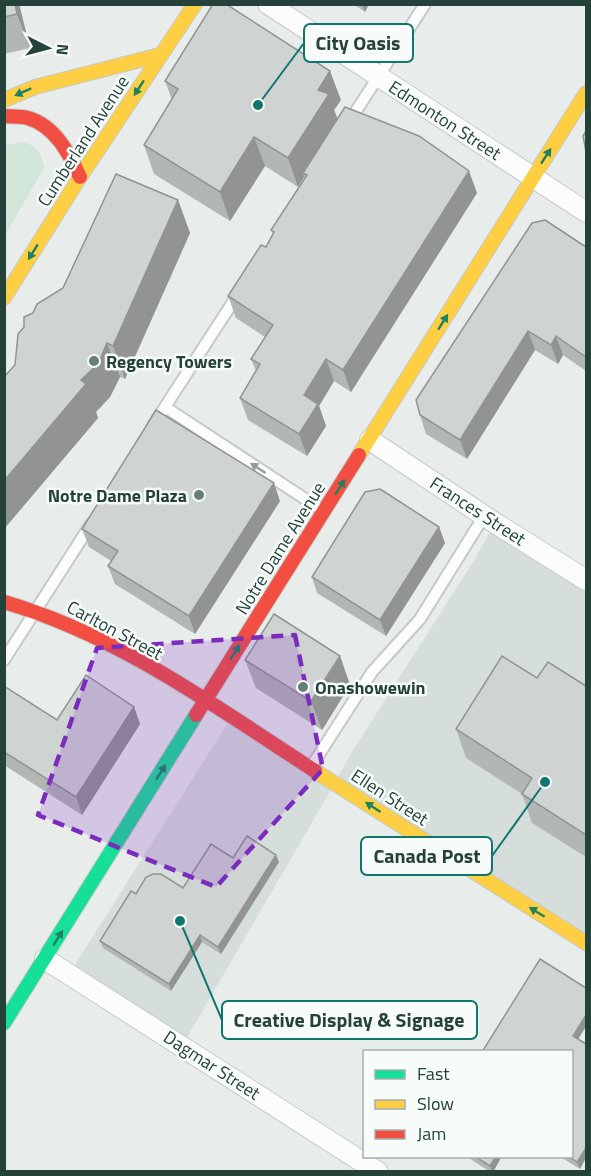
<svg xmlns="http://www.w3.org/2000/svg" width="591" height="1176" font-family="'Titillium Web',sans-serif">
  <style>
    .built { fill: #d6dedb }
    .green { fill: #d1e6d8 }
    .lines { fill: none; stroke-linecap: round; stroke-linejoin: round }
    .lane-casing { stroke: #c5cac8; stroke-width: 14 }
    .street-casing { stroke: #c5cac8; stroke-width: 22 }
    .fast-casing { stroke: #c3cbc8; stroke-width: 16 }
    .slow-casing { stroke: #c3cbc8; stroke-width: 16 }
    .jam-casing { stroke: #c3cbc8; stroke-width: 16 }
    .lane { stroke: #fcfcfc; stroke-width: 10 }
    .street { stroke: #fcfcfc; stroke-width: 20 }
    .fast { stroke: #16e098; stroke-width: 14 }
    .slow { stroke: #ffcf43; stroke-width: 14 }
    .jam { stroke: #f24e42; stroke-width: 14 }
    .wall { fill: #b2b6b5 }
    .shaded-wall { fill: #919493 }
    .building { fill: #cfd4d2; stroke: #919493; stroke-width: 1.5 }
    .oneway { fill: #1e8160 }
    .oneway2 { fill: #909f9b }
    .marked { fill: #7b2cbf; fill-opacity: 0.2; stroke: #7b2cbf; stroke-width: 4.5; stroke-dasharray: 12 8; stroke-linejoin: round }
    .poi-dot { fill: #697e78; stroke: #f7fbf9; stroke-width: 2 }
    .labels { text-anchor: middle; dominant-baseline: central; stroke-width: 5; stroke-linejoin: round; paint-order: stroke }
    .street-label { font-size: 18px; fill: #24423a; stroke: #f7fbf9 }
    .poi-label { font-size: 18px; font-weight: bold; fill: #24423a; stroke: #f7fbf9; text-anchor: start }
    .leader { fill: none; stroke: #0f766e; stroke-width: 2 }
    .callout-dot { fill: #0f766e; stroke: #f7fbf9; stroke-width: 2 }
    .callout { fill: #f7fbf9; stroke: #0f766e; stroke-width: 2 }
    .callout-label { font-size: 20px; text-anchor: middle; font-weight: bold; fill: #24423a }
  </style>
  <rect width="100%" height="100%" fill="#e8edeb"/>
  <polygon class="built" points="495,523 586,580 586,943 335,783 182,1046 69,974 231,718 335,782 353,750 473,562"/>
  <path class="green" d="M 22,142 C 37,145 42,154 44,168 L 5,235 L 5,145 Z"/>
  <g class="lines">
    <defs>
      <g id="lane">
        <polyline points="349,122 425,4"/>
        <polyline points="165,407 322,510"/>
        <polyline points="154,424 238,294"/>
        <polyline points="4,660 91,524"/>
        <polyline points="311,767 372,672 420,619 484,516"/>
      </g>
      <g id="street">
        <polyline points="268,4 586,212"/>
        <polyline points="370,440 495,523 586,580"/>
        <polyline points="45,959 378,1172"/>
      </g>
      <polyline id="fast" points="4,1023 196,715"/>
      <g id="slow">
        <polyline points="4,100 35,87 160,55"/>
        <polyline points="4,298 80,177 195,4"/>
        <polyline points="359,455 586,93"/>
        <polyline points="315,771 586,943"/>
      </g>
      <g id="jam">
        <path d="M 4,116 C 12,117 20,116 28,118 C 55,126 69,153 80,177"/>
        <path d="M 4,602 C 118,635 216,707 315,771"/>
        <polyline points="196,715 359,455"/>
      </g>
    </defs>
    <use href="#lane" class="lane-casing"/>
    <use href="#street" class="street-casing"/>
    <use href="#fast" class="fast-casing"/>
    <use href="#slow" class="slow-casing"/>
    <use href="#jam" class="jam-casing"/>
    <use href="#lane" class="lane"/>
    <use href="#street" class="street"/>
    <use href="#fast" class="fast"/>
    <use href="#slow" class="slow"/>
    <use href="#jam" class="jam"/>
  </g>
  <g class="wall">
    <polygon points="4,4 19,4 30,48 4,54"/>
    <polygon points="353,4 369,4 365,12"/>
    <polygon points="165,81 341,100 334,110 338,119 477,193 351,392 334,381 319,406 326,426 307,456 248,420 240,398 256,371 251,359 265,337 236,318 228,296 266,247 273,234 271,230 305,178 304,177 298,187 265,166 230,221 154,174 144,145 172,100"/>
    <polygon points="178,200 190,233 125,379 120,377 110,397 96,412 98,418 4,529 4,377 15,365 24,327 33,313 63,288"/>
    <polygon points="586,247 586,371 563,355 558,364 535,350 467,459 426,434 420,415"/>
    <polygon points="280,501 195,634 115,584 108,566 111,561 89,547 82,529"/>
    <polygon points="439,527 445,543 386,636 317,593 312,577"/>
    <polygon points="340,656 350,685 322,730 256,688 245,660"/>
    <polygon points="537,678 586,686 586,857 532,823 522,794 466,758 456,729"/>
    <polygon points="4,686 57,720 134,707 140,724 82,815 4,765"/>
    <polygon points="233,858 279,862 221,954 202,942 171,991 103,948 100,941 136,894 183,888"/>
    <polygon points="586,988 586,1026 578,1039 580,1169 559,1156 572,1156 572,1052"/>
    <polygon points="466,1156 502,1156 493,1172 490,1172"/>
  </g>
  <g class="shaded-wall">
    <polygon points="15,4 19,4 30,48 17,14"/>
    <polygon points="362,4 369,4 365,12"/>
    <polygon points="330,71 341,100 334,110 339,123 303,173 304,177 298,187 288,158 318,90"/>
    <polygon points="254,137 265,166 230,221 220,192"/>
    <polygon points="469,171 477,193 351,392 343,370"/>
    <polygon points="178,200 190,233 125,379 113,346"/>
    <polygon points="528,331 535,350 467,459 460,440"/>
    <polygon points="556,336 563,355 558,364 551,345"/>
    <polygon points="107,343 120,377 110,397 96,412 98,418 4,529 4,481 81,380"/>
    <polygon points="326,359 334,381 319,406 326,426 307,456 299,434 304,395"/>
    <polygon points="274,483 280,501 195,634 189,616"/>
    <polygon points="439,527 445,543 386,636 380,620"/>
    <polygon points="340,656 350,685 322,730 311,701"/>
    <polygon points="134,707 140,724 82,815 76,797"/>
    <polygon points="276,855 279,862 221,954 218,947"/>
    <polygon points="200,935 202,942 171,991 169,984"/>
    <polygon points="586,1015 586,1026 576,1043 573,1036"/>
    <polygon points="586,1148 586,1158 580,1169 577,1162"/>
    <polygon points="496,1156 502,1156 493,1172 492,1172 490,1166"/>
  </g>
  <g class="building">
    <polygon points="4,4 15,4 17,14 4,17"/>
    <polygon points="213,4 226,4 330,71 318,90 329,94 288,158 254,137 220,192 144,145 178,89 165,81"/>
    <polygon points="345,107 419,136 469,171 343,370 326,359 304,395 318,404 299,434 240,398 260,364 251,359 273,325 228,296 261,245 266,247 274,232 271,230 307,175 303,173"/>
    <polygon points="586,131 586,152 583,136"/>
    <polygon points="116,174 178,200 113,346 107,343 98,364 81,380 86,384 4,481 4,377 15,365 18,334 24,327 24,317 33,313 37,304 63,288"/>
    <polygon points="545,220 586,247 586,357 556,336 551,345 528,331 460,440 420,415 416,400 532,223"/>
    <polygon points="156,410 274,483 189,616 108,566 118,551 82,529"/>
    <polygon points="380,489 439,527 380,620 312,577 365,492"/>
    <polygon points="274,614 340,656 311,701 245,660"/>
    <polygon points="502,656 537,678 548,662 586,686 586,835 522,794 532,778 456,729"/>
    <polygon points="86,675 134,707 76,797 4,752 4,686 57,720"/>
    <polygon points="247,836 276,855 218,947 200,935 169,984 100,941 131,891 136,894 146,877 153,874 161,874 183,888 211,844 233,858"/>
    <polygon points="540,959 586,988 586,1015 573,1036 586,1044 586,1148 577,1162 568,1156 572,1156 572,1052 482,1052"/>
    <polygon points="474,1156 496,1156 490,1166"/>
  </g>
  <defs><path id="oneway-solid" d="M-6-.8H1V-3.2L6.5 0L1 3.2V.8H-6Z" transform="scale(1.5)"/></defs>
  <g class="oneway">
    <use href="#oneway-solid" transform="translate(139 88) rotate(123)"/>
    <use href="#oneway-solid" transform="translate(23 92) rotate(156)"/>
    <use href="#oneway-solid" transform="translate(546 156) rotate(-57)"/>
    <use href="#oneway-solid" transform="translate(33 252) rotate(122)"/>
    <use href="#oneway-solid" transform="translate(443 322) rotate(-58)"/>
    <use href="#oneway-solid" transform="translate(340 487) rotate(-58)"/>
    <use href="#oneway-solid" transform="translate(235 652) rotate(-57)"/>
    <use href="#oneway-solid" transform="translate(161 772) rotate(-58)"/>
    <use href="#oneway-solid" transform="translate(373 807) rotate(-147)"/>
    <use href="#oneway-solid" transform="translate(537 912) rotate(-148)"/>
    <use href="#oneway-solid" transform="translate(58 938) rotate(-58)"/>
  </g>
  <use class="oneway2" href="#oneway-solid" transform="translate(258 468) rotate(-147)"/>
  <path class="marked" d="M 295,635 L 323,769 L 216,887 L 38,815 L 97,648 Z"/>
  <g class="poi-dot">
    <circle cx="94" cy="361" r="6"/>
    <circle cx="199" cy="495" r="6"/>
    <circle cx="303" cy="687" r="6"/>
  </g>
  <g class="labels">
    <g class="street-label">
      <text transform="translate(445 120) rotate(33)">Edmonton Street</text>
      <text transform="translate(83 141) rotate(-57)">Cumberland Avenue</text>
      <text transform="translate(478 511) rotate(33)">Frances Street</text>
      <text transform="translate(280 548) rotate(-58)">Notre Dame Avenue</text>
      <text transform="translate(115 630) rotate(28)">Carlton Street</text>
      <text transform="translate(390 797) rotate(33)">Ellen Street</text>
      <text transform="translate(212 1065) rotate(33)">Dagmar Street</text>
    </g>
    <g class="poi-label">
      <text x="106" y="361">Regency Towers</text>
      <text x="187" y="495" text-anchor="end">Notre Dame Plaza</text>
      <text x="315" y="687">Onashowewin</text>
    </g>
  </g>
  <path class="leader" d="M258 105L304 43M545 782L492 856M180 921L222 1020"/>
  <g class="callout-dot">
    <circle cx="258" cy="105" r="6"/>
    <circle cx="545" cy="782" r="6"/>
    <circle cx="180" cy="921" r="6"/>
  </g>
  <g class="callout">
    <rect x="304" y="24" width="109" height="38" rx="6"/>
    <rect x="361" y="837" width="131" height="38" rx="6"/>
    <rect x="222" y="1001" width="255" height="38" rx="6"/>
  </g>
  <g class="callout-label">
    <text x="358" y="50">City Oasis</text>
    <text x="427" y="863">Canada Post</text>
    <text x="349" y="1027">Creative Display &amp; Signage</text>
  </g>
  <rect width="591" height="1176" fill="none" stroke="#24423a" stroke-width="12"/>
  <rect x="363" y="1050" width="210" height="108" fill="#f7fbf9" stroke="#a3b1ad" stroke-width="1.5"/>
  <rect x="375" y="1070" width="30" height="9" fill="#16e098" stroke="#a3b1ad" stroke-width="1.5"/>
  <text x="417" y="1080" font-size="18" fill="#24423a">Fast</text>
  <rect x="375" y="1100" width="30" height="9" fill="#ffcf43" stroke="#a3b1ad" stroke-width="1.5"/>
  <text x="417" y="1110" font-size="18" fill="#24423a">Slow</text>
  <rect x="375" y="1130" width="30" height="9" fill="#f24e42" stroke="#a3b1ad" stroke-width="1.5"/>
  <text x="417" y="1140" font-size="18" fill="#24423a">Jam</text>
  <g transform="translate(48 48) rotate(96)" stroke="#f7fbf9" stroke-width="4.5" paint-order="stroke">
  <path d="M0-4.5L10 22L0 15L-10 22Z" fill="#24423a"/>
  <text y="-9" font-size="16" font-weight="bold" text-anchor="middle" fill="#24423a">N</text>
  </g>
</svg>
